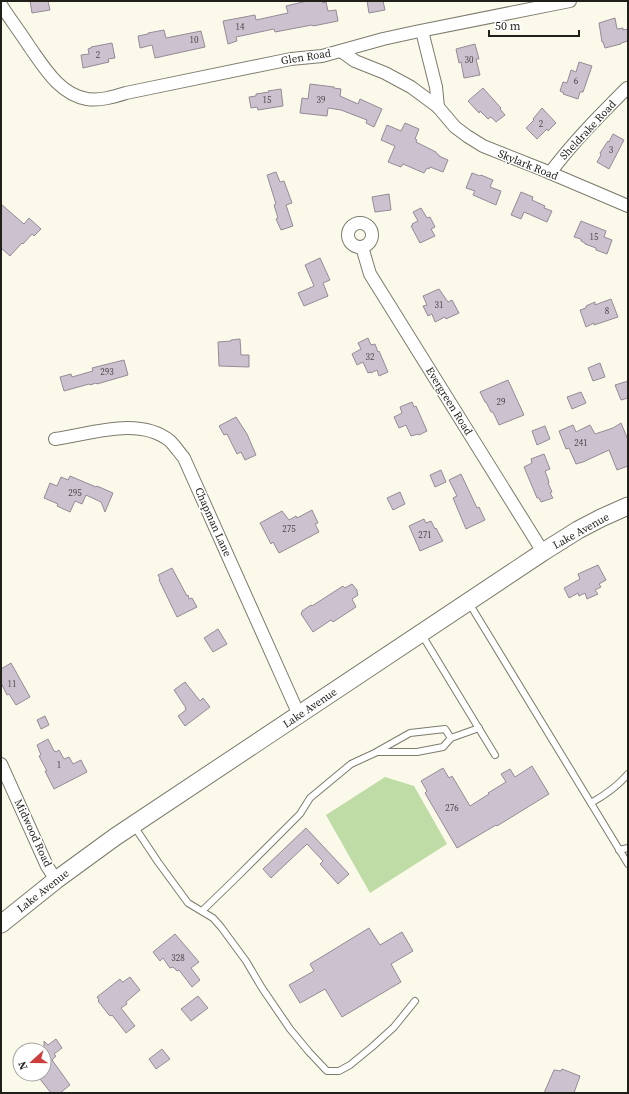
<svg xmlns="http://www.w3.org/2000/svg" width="629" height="1094" font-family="'Source Serif 4',serif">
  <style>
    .green { fill: #c0dca6 }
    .building { fill: #ccc2cf; stroke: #948b97 }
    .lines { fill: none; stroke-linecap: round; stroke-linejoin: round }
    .lane-casing { stroke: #7d7b6d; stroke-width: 8 }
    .street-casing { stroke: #7d7b6d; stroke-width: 14 }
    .secondary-casing { stroke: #7d7b6d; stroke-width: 19 }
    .lane { stroke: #fff; stroke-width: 6 }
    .street { stroke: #fff; stroke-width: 12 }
    .secondary { stroke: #fff; stroke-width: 17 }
    .labels { text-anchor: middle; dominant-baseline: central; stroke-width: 3; stroke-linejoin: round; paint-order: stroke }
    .number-label { font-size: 9px; fill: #4b4847 }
    .street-label { font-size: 11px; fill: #201f1a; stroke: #fff }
  </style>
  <rect width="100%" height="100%" fill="#fbf9ea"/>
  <polygon class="green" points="385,777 414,786 447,844 370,893 326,815"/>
  <g class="building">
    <polygon points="30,1 48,1 50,10 32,13"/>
    <polygon points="307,1 323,1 323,3 326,2 328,11 336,10 338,21 313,26 312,25 275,32 274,29 236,37 237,41 228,44 223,21 255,15 256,20 288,13 286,6"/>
    <polygon points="367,1 383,1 385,10 369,13"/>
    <polygon points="615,18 617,29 623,28 623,30 628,29 628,41 621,43 621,44 605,48 603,42 602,42 599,23"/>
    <polygon points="164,30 166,38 201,31 205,47 155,58 152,45 140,48 138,36 148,34 148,33"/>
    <polygon points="112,43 115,58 108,59 109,62 83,68 81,55 89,54 88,49 91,48 91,47"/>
    <polygon points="475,44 479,59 476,59 480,75 464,78 461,62 459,63 456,49"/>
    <polygon points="579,62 592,66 583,92 580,92 578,99 563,94 564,93 560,91 563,82 567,83 571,70 576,72"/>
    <polygon points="310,84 334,87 334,88 341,89 340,96 358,104 360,99 382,109 374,127 366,123 367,120 341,110 328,108 327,116 300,113 302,98 308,99"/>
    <polygon points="483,88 501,108 500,109 505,115 496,122 491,117 488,119 480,111 479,113 468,101"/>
    <polygon points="281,89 283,106 258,110 257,107 251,108 249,97 256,96 256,94 269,92 268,91"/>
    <polygon points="542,108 556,123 548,131 547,129 537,139 526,128 534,120 533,119"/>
    <polygon points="405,123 419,129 415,139 417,140 416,142 436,152 436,153 439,155 439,156 448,160 443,172 430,167 429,169 427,168 424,173 403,164 401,167 388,162 395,146 381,140 387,125 401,131"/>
    <polygon points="613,134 624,140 609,169 597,162 601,155 600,153 608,141 609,142"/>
    <polygon points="276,172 280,182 284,181 292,203 286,205 293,226 281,230 276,219 278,218 274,205 276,204 267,175"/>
    <polygon points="472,173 480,176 481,175 493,180 490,187 501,191 496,205 473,195 475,191 466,188"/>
    <polygon points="521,192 533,197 532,200 545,206 544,208 552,211 547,222 524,212 521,219 511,215"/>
    <polygon points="389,194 391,210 375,212 372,197"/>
    <polygon points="1,204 24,224 29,218 41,229 34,236 32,234 23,244 22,243 10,256 1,248"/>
    <polygon points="421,208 427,218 430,217 435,227 431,229 435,236 420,243 411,226 413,225 412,224 418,221 413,212"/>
    <polygon points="581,221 606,231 604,237 612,240 607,254 596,250 596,248 585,244 585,243 581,241 581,239 574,237"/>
    <polygon points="320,258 330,280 323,283 328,296 304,306 298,293 314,286 305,265"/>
    <polygon points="439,289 448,302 452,300 459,313 446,319 445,317 435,322 432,314 428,316 423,306 427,305 423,296"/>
    <polygon points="611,299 618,317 594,325 594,323 586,327 580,310 586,308 586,306 595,302 595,305"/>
    <polygon points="368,338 371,345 375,344 378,352 379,351 388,372 379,376 377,370 371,373 371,372 368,373 363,362 357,365 352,354 361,349 358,343"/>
    <polygon points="240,339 241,355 249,355 249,367 219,366 218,342 231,341 231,340"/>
    <polygon points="124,360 128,375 97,384 96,383 90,385 89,384 64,391 60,377 71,374 72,377 93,371 92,368"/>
    <polygon points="600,363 605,377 593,381 588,368"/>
    <polygon points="508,380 524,415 499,425 493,412 491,412 486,402 485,402 480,392"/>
    <polygon points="628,381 628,398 621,400 615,385"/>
    <polygon points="581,392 586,403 572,409 567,397"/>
    <polygon points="412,402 414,407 416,406 427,431 419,435 418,434 411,436 406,425 399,428 394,417 402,413 400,407"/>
    <polygon points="236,417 247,434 256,455 245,460 241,452 237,454 227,434 224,435 219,426"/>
    <polygon points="621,423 628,440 628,466 617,470 609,450 583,462 576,464 569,448 566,449 559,431 573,425 576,432 590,425 595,434 613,428"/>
    <polygon points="545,426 550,439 537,445 532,431"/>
    <polygon points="544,454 550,469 545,471 548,479 549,483 548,483 552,492 550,493 553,498 541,502 539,498 537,498 524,467 532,463 531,459"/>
    <polygon points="441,470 446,482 435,487 430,475"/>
    <polygon points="461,474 477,508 479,507 485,520 466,529 453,498 457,496 449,480"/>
    <polygon points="70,476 96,487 97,486 113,493 105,512 101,502 86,495 82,504 75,501 70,512 57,506 58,504 44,498 50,483 57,486 61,477 68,480"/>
    <polygon points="400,492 405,504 393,510 387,498"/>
    <polygon points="312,510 318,523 315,524 319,532 279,553 273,542 271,544 260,523 282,511 289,520 296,516 297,518"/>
    <polygon points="424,519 426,523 431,521 435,529 436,528 443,541 420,551 409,526"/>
    <polygon points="598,565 606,580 599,584 601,587 595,590 598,594 587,599 585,593 579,596 578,593 569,598 564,588 580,579 578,574"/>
    <polygon points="172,568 187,596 188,595 189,599 192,598 197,607 177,617 159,580 160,579 158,575"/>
    <polygon points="352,584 357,590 357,592 358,595 352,599 356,607 333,622 331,620 313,632 301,614 302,612 302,611 311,605 312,606 343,586 345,588"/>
    <polygon points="218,629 227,644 213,652 204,638"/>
    <polygon points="11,663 30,697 16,705 9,694 7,695 1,683 1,669"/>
    <polygon points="185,682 200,701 203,698 210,707 185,726 178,716 186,710 185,708 186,708 174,690"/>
    <polygon points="45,716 49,725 41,729 37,720"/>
    <polygon points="48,739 54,751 55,751 56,752 59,750 64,759 69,757 73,764 81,760 87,772 54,789 45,771 47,771 39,756 41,755 37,745"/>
    <polygon points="532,766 549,794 497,826 496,825 457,848 425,793 427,791 421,781 443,768 449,778 452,776 470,806 489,794 488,793 506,782 501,774 510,769 515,777"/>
    <polygon points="306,828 349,874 338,884 320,864 323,861 307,844 271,878 263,869"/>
    <polygon points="369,928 380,945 402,932 413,951 391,964 401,982 342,1017 325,989 300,1003 289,985 314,971 310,964"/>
    <polygon points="175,934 199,962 191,968 200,980 192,987 179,970 177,971 173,967 170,968 163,958 160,961 153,952"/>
    <polygon points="130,977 140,990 126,1002 127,1004 121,1008 135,1026 126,1033 112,1015 111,1016 109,1015 98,1001 99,1000 97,997 120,979 122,982 123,982"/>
    <polygon points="198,996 208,1008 191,1021 181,1009"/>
    <polygon points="56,1039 62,1048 54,1054 56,1056 52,1060 70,1085 60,1093 51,1093 36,1074 44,1074 44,1041 48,1045"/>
    <polygon points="162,1049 170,1059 156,1069 149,1059"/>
    <polygon points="562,1069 580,1076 574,1093 544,1093 554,1070 561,1071"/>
  </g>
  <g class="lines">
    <defs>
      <g id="lane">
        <polyline points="469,603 628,864"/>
        <polyline points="422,635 495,755"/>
        <polyline points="378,751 410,733 445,729 451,738"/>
        <path d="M 591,803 C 605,795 617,787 628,774"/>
        <polyline points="134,826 158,862 188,903 213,918 221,927 246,961 262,988 290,1029 309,1052 327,1071 339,1071 350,1065 372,1047 394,1027 415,1001"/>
        <polyline points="619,850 628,848"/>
        <polyline points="202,911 236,878 300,814 310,798 351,764 377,752 417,752 443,747 451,738 479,728"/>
      </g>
      <g id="street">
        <path d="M 1,5 C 10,19 20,32 29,46 C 44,67 59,94 87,99 C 100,101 113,97 126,93 L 291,59 L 322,56 L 383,39 L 415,32 L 570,1"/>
        <polyline points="422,31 436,87 438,107"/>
        <polyline points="341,51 355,61 385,73 411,87 438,107 455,127 467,136 483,146 541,169 628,206"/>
        <path d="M 550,173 C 573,142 600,115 627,88"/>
        <circle cx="360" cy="235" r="12"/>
        <polyline points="362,247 370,274 543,552"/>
        <path d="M 55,439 C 91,434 139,416 170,441 C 175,446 179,452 184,458 L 299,715"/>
        <polyline points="1,764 47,866 56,880"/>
      </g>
      <polyline id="secondary" points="1,924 56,880 115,837 543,552 578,530 601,518 628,506"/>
    </defs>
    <use href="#lane" class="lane-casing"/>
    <use href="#street" class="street-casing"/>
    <use href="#secondary" class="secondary-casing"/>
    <use href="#lane" class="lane"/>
    <use href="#street" class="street"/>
    <use href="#secondary" class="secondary"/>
  </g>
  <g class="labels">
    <g class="number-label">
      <text x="240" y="27">14</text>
      <text x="194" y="40">10</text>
      <text x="98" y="55">2</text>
      <text x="469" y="60">30</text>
      <text x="576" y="81">6</text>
      <text x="267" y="100">15</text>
      <text x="321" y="100">39</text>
      <text x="541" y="124">2</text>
      <text x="611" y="150">3</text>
      <text x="594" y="237">15</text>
      <text x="439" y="305">31</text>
      <text x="607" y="311">8</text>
      <text x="370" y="357">32</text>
      <text x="107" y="372">293</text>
      <text x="501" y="402">29</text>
      <text x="581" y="443">241</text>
      <text x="75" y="493">295</text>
      <text x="289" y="529">275</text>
      <text x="425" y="535">271</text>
      <text x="12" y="684">11</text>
      <text x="59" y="765">1</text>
      <text x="452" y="808">276</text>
      <text x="178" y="958">328</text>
    </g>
    <g class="street-label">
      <text transform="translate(306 57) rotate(-9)">Glen Road</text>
      <text transform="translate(588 130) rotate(-47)">Sheldrake Road</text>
      <text transform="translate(528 165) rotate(22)">Skylark Road</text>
      <text transform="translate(449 401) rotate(58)">Evergreen Road</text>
      <text transform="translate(213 522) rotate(66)">Chapman Lane</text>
      <text transform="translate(581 531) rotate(-29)">Lake Avenue</text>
      <text transform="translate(310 708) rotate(-34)">Lake Avenue</text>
      <text transform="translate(33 833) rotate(65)">Midwood Road</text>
      <text transform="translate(43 891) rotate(-38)">Lake Avenue</text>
    </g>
  </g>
  <rect width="629" height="1094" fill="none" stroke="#201f1a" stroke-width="4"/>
  <g transform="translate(32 1062) rotate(249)"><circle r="19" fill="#ffffff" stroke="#a6a5a3"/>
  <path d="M0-3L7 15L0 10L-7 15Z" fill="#cc3d3b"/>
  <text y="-6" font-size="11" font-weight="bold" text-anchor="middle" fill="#201f1a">N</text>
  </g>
  <path d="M489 30v6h90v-6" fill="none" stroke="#201f1a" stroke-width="2"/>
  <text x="495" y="30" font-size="12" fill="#201f1a" stroke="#ffffff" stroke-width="3" paint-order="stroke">50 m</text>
</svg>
